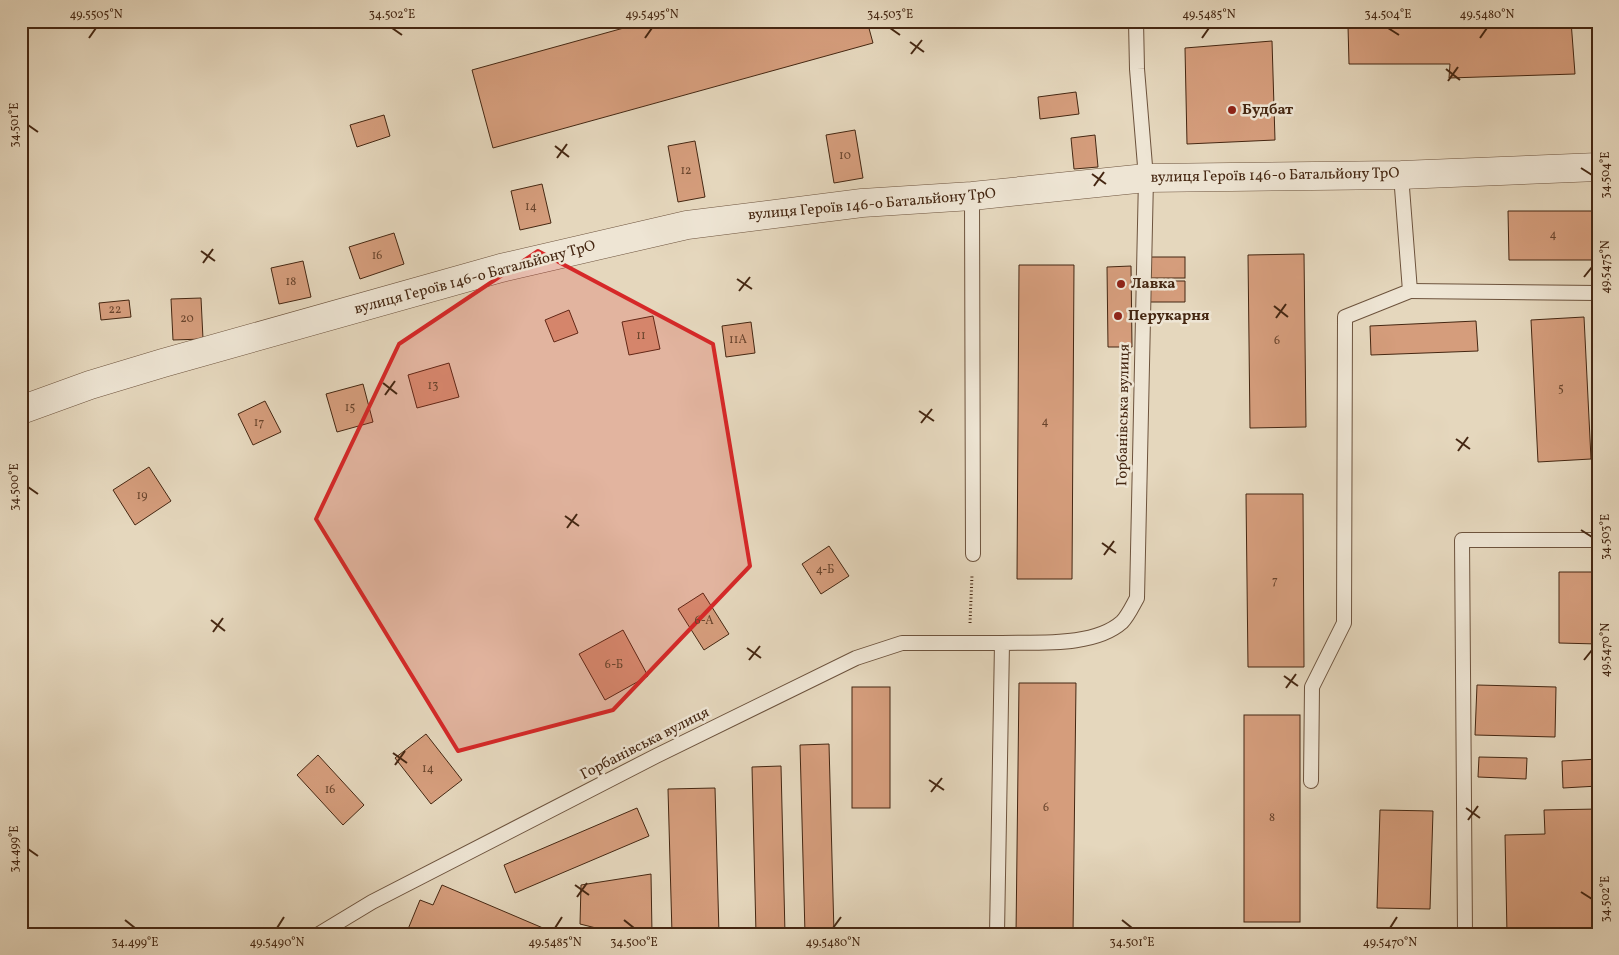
<svg xmlns="http://www.w3.org/2000/svg" width="1619" height="955" font-family="Vollkorn,serif">
  <style>
    .building { fill: #d59d7c; stroke: #452712 }
    .lines { fill: none; stroke-linecap: round; stroke-linejoin: round }
    .lane-casing { stroke: #6d533d; stroke-width: 16 }
    .street-casing { stroke: #6d533d; stroke-width: 29 }
    .path { stroke: #452712; stroke-width: 3; stroke-dasharray: 1 2.5; stroke-linecap: butt }
    .lane { stroke: #eee5d4; stroke-width: 14 }
    .street { stroke: #eee5d4; stroke-width: 28 }
    .marked { fill: #d62828; fill-opacity: 0.2; stroke: #d62828; stroke-width: 4; stroke-linejoin: round }
    .ticks { fill: none; stroke: #452712; stroke-width: 2 }
    .poi-dot { fill: #8f2418; stroke: #eee5d4; stroke-width: 2 }
    .labels { text-anchor: middle; dominant-baseline: central; stroke-width: 5; stroke-linejoin: round; paint-order: stroke }
    .number-label { font-size: 12px; fill: #69442c }
    .poi-label { font-size: 15px; font-weight: bold; fill: #452712; stroke: #eee5d4; text-anchor: start }
    .street-label { font-size: 15px; fill: #452712; stroke: #eee5d4 }
    .neatline { fill: none; stroke: #452712; stroke-width: 2 }
    .ticks-label { font-size: 12px; text-anchor: middle; fill: #452712 }
  </style>
  <rect width="100%" height="100%" fill="#e5d7bd"/>
  <filter id="stains"><feTurbulence type="fractalNoise" baseFrequency=".004" numOctaves="4"/><feColorMatrix values="0 0 0 0 .2 0 0 0 0 .09 0 0 0 0 .02 0 0 0 .5 -.17"/></filter>
  <radialGradient id="worn" r=".72"><stop offset=".6" stop-color="#630" stop-opacity="0"/><stop offset="1" stop-color="#630" stop-opacity=".3"/></radialGradient>
  <g class="building">
    <polygon points="649,21 867,21 873,43 493,148 472,70"/>
    <polygon points="1497,21 1571,21 1575,74 1449,78 1450,64 1349,64 1348,26"/>
    <polygon points="1272,41 1275,140 1187,144 1185,48"/>
    <polygon points="1076,92 1079,114 1040,119 1038,97"/>
    <polygon points="384,115 390,136 357,147 350,125"/>
    <polygon points="855,130 863,178 834,183 826,135"/>
    <polygon points="1095,135 1098,167 1074,169 1071,138"/>
    <polygon points="695,141 705,197 678,202 668,146"/>
    <polygon points="542,184 551,223 520,230 511,191"/>
    <polygon points="1508,211 1598,211 1598,260 1509,260"/>
    <polygon points="394,233 404,264 360,279 349,247"/>
    <polygon points="1304,254 1306,427 1250,428 1248,255"/>
    <rect x="1146" y="257" width="39" height="21"/>
    <polygon points="303,261 311,297 279,304 271,268"/>
    <polygon points="1019,265 1074,265 1072,579 1017,579"/>
    <polygon points="1131,266 1132,347 1108,347 1107,267"/>
    <polygon points="1146,281 1185,281 1185,302 1147,302"/>
    <polygon points="201,298 203,339 173,340 171,299"/>
    <polygon points="129,300 131,317 101,320 99,303"/>
    <polygon points="569,310 578,333 554,342 545,320"/>
    <polygon points="653,316 660,349 629,355 622,322"/>
    <polygon points="1584,317 1591,459 1538,462 1531,320"/>
    <polygon points="1476,321 1478,351 1371,355 1370,326"/>
    <polygon points="751,322 755,353 726,357 722,326"/>
    <polygon points="449,363 459,397 417,408 408,375"/>
    <polygon points="363,384 373,422 337,432 326,394"/>
    <polygon points="265,401 281,432 253,445 238,414"/>
    <polygon points="149,467 171,501 135,525 113,490"/>
    <polygon points="1246,494 1303,494 1304,667 1248,667"/>
    <polygon points="829,546 849,576 821,594 802,564"/>
    <polygon points="1559,572 1598,572 1598,644 1559,643"/>
    <polygon points="703,593 729,634 704,650 678,609"/>
    <polygon points="623,630 648,676 605,700 579,654"/>
    <polygon points="1019,683 1076,683 1073,934 1016,934"/>
    <polygon points="1477,685 1556,687 1555,737 1475,735"/>
    <rect x="852" y="687" width="38" height="121"/>
    <rect x="1244" y="715" width="56" height="207"/>
    <polygon points="426,734 462,780 431,804 395,758"/>
    <polygon points="829,744 834,934 805,934 800,745"/>
    <polygon points="318,755 364,805 343,825 297,775"/>
    <polygon points="1479,757 1527,758 1526,779 1478,777"/>
    <polygon points="1598,759 1598,786 1563,788 1562,761"/>
    <polygon points="781,766 785,934 756,934 752,767"/>
    <polygon points="715,788 719,934 672,934 668,789"/>
    <polygon points="637,808 649,836 515,893 504,865"/>
    <polygon points="1598,809 1598,934 1507,934 1505,835 1545,834 1544,810"/>
    <polygon points="1380,810 1433,811 1430,909 1377,908"/>
    <polygon points="651,874 652,934 620,934 580,924 581,885"/>
    <polygon points="442,885 557,934 406,934 420,900 433,905"/>
  </g>
  <g class="lines">
    <defs>
      <g id="lane">
        <polyline points="972,196 973,554"/>
        <polyline points="1410,291 1598,293"/>
        <polyline points="1311,781 1312,687 1344,623 1345,317 1410,291 1401,175"/>
        <polyline points="319,934 372,902 656,756 856,658 902,643 1002,643"/>
        <path d="M 997,934 L 1002,643 C 1038,642 1094,647 1122,622 C 1128,616 1133,605 1137,598 L 1146,178 L 1137,69 L 1136,21"/>
        <polyline points="1465,934 1462,540 1598,540"/>
      </g>
      <polyline id="street" points="21,410 90,385 163,363 501,268 687,225 862,203 972,196 1146,178 1401,175 1598,167"/>
    </defs>
    <use href="#lane" class="lane-casing"/>
    <use href="#street" class="street-casing"/>
    <polyline class="path" points="970,623 972,575"/>
    <use href="#lane" class="lane"/>
    <use href="#street" class="street"/>
  </g>
  <path class="marked" d="M 538,251 L 713,344 L 750,566 L 613,710 L 458,751 L 316,519 L 399,344 Z"/>
  <path class="ticks" d="M 392,28 L 402,35M 890,28 L 900,35M 1388,28 L 1399,35M 89,38 L 96,28M 645,38 L 652,28M 1202,38 L 1209,28M 1480,38 L 1487,28M 910,42 L 924,52M 911,54 L 922,40M 1446,69 L 1460,80M 1448,81 L 1458,67M 28,125 L 38,132M 555,146 L 569,157M 557,158 L 567,144M 1581,168 L 1592,175M 1092,174 L 1106,184M 1094,186 L 1104,172M 201,251 L 215,261M 203,263 L 213,249M 1584,277 L 1592,267M 737,279 L 752,289M 739,291 L 750,277M 1274,306 L 1288,317M 1276,318 L 1286,304M 383,383 L 397,394M 385,395 L 395,381M 919,411 L 934,421M 921,423 L 932,409M 1456,439 L 1470,449M 1458,451 L 1468,437M 28,487 L 38,494M 565,516 L 579,526M 567,528 L 577,514M 1581,530 L 1592,537M 1102,543 L 1116,553M 1104,555 L 1114,541M 211,620 L 225,631M 213,632 L 223,618M 747,648 L 761,658M 749,660 L 760,646M 1584,660 L 1592,650M 1284,676 L 1298,686M 1286,688 L 1296,674M 393,753 L 407,763M 395,765 L 405,751M 929,780 L 944,790M 931,792 L 942,778M 1466,808 L 1480,818M 1468,820 L 1478,806M 28,849 L 38,856M 575,885 L 589,895M 1581,892 L 1592,899M 577,897 L 587,883M 125,920 L 135,928M 624,920 L 634,928M 1122,920 L 1132,928M 277,928 L 284,917M 555,928 L 562,917M 833,928 L 841,917M 1390,928 L 1397,917"/>
  <g class="poi-dot">
    <circle cx="1232" cy="110" r="5"/>
    <circle cx="1121" cy="284" r="5"/>
    <circle cx="1118" cy="316" r="5"/>
  </g>
  <g class="labels">
    <g class="number-label">
      <text x="845" y="156">10</text>
      <text x="686" y="171">12</text>
      <text x="531" y="207">14</text>
      <text x="1553" y="235">4</text>
      <text x="377" y="256">16</text>
      <text x="291" y="282">18</text>
      <text x="115" y="310">22</text>
      <text x="187" y="319">20</text>
      <text x="641" y="336">11</text>
      <text x="738" y="340">11А</text>
      <text x="1277" y="341">6</text>
      <text x="433" y="386">13</text>
      <text x="1561" y="389">5</text>
      <text x="350" y="408">15</text>
      <text x="1045" y="422">4</text>
      <text x="259" y="423">17</text>
      <text x="142" y="496">19</text>
      <text x="825" y="570">4-Б</text>
      <text x="1275" y="581">7</text>
      <text x="704" y="621">6-А</text>
      <text x="614" y="665">6-Б</text>
      <text x="428" y="769">14</text>
      <text x="330" y="790">16</text>
      <text x="1046" y="808">6</text>
      <text x="1272" y="818">8</text>
    </g>
    <g class="poi-label">
      <text x="1242" y="110">Будбат</text>
      <text x="1131" y="284">Лавка</text>
      <text x="1128" y="316">Перукарня</text>
    </g>
    <g class="street-label">
      <text transform="translate(1275 176) rotate(-1)">вулиця Героїв 146-о Батальйону ТрО</text>
      <text transform="translate(872 205) rotate(-5)">вулиця Героїв 146-о Батальйону ТрО</text>
      <text transform="translate(475 278) rotate(-15)">вулиця Героїв 146-о Батальйону ТрО</text>
      <text transform="translate(1124 415) rotate(-89)">Горбанівська вулиця</text>
      <text transform="translate(645 744) rotate(-27)">Горбанівська вулиця</text>
    </g>
  </g>
  <rect width="1619" height="955" fill="none" stroke="#e5d7bd" stroke-width="55"/>
  <rect x="28" y="28" width="1564" height="900" class="neatline"/>
  <g class="ticks-label">
    <text x="96" y="18">49.5505°N</text>
    <text x="392" y="18">34.502°E</text>
    <text x="652" y="18">49.5495°N</text>
    <text x="890" y="18">34.503°E</text>
    <text x="1209" y="18">49.5485°N</text>
    <text x="1388" y="18">34.504°E</text>
    <text x="1487" y="18">49.5480°N</text>
    <text transform="translate(14 125) rotate(-90)" y="4">34.501°E</text>
    <text transform="translate(1605 175) rotate(-90)" y="4">34.504°E</text>
    <text transform="translate(1605 267) rotate(-90)" y="4">49.5475°N</text>
    <text transform="translate(14 487) rotate(-90)" y="4">34.500°E</text>
    <text transform="translate(1605 537) rotate(-90)" y="4">34.503°E</text>
    <text transform="translate(1605 650) rotate(-90)" y="4">49.5470°N</text>
    <text transform="translate(14 849) rotate(-90)" y="4">34.499°E</text>
    <text transform="translate(1605 899) rotate(-90)" y="4">34.502°E</text>
    <text x="135" y="946">34.499°E</text>
    <text x="277" y="946">49.5490°N</text>
    <text x="555" y="946">49.5485°N</text>
    <text x="634" y="946">34.500°E</text>
    <text x="833" y="946">49.5480°N</text>
    <text x="1132" y="946">34.501°E</text>
    <text x="1390" y="946">49.5470°N</text>
  </g>
  <rect width="100%" height="100%" filter="url(#stains)"/>
  <rect width="100%" height="100%" fill="url(#worn)"/>
</svg>
